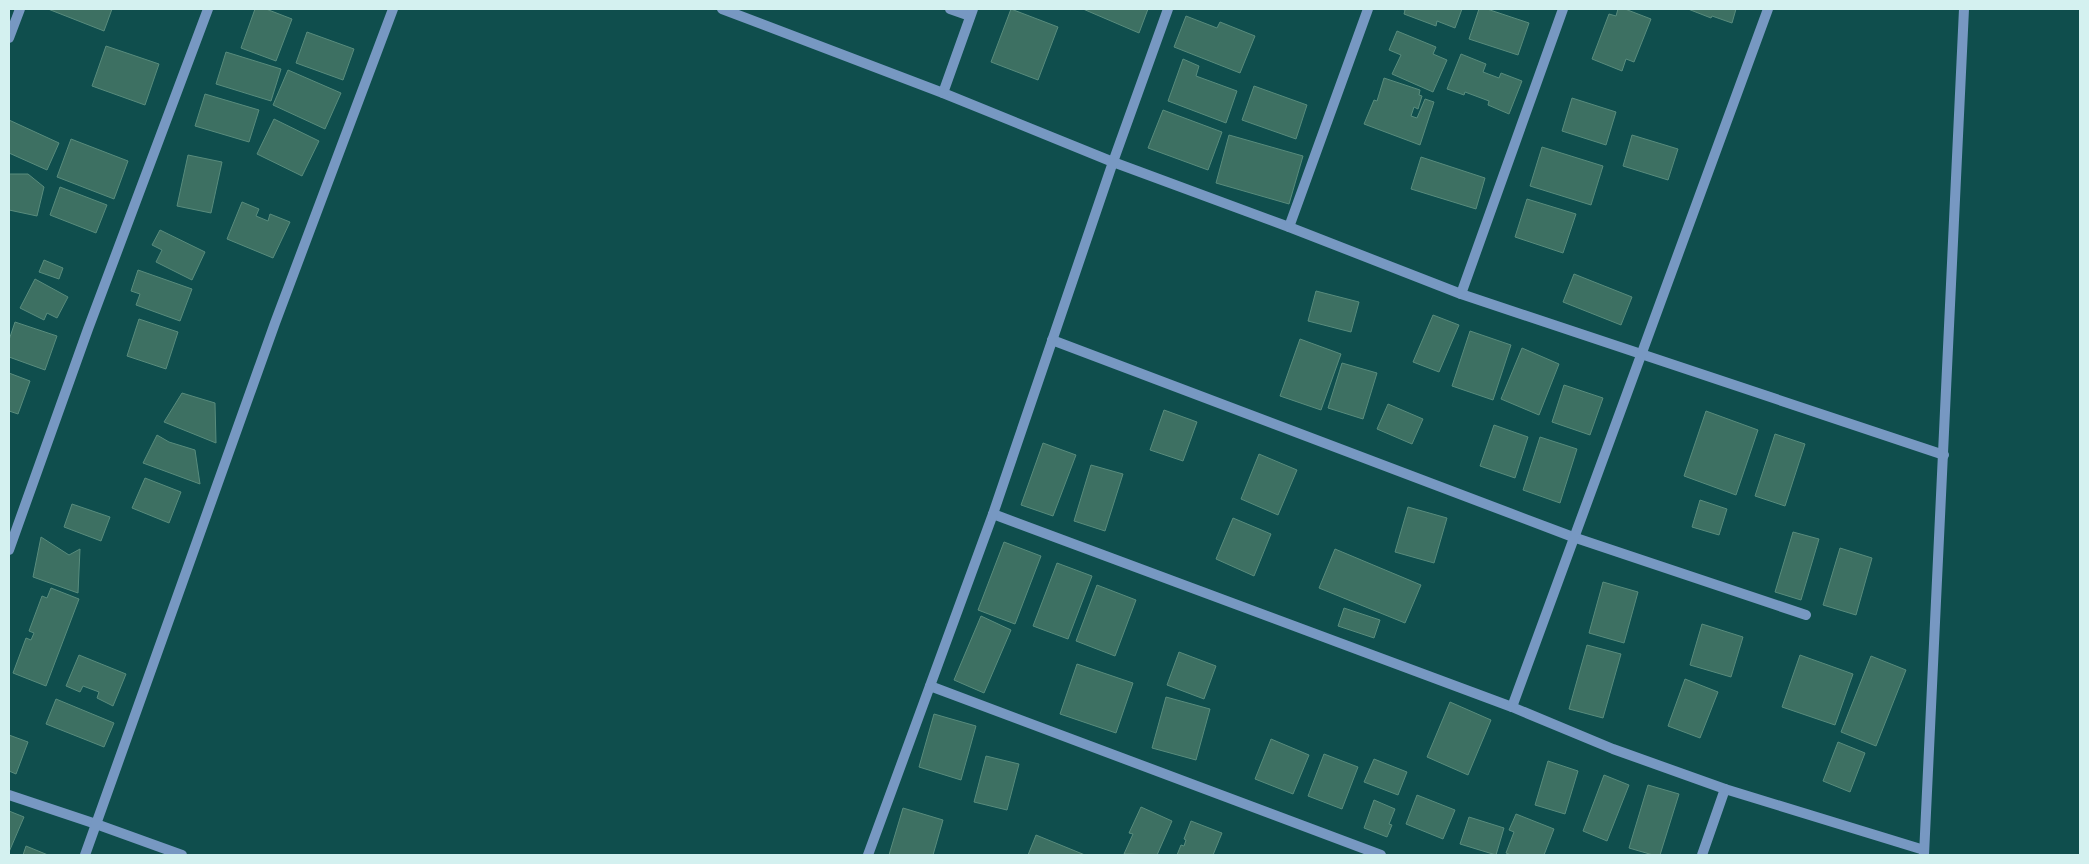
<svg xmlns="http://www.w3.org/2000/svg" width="2089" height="864" font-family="Commissioner,sans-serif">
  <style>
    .building { fill: #3d7062; stroke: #588c7d }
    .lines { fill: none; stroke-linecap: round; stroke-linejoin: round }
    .minor { stroke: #7798c2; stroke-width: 10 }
  </style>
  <rect width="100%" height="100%" fill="#0f4e4d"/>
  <g class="building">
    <polygon points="48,9 112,9 104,31"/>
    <polygon points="255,9 266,9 292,19 276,61 241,48"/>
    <polygon points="1011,9 1058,27 1038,80 991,62"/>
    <polygon points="1083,9 1148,9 1139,33"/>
    <polygon points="1401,9 1462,9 1455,28 1437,21 1436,26 1404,14 1405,10"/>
    <polygon points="1479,9 1487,9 1529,23 1518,55 1469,39"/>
    <polygon points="1618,9 1625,9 1651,19 1634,62 1626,59 1622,71 1592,59 1609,14 1616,16"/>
    <polygon points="1688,9 1736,9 1732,23 1712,16 1711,18"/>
    <polygon points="1186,16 1217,28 1220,22 1255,36 1240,73 1174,47"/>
    <polygon points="1397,31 1436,47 1433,54 1447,60 1433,92 1392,74 1401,55 1389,50"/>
    <polygon points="307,32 354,49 343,80 296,63"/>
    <polygon points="106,46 159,64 145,105 92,86"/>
    <polygon points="226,52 281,69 271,101 216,84"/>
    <polygon points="1461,54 1486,64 1483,72 1499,78 1501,73 1522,81 1509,114 1488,105 1489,101 1465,92 1464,95 1447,89"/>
    <polygon points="1183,59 1199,66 1196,76 1237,91 1226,123 1168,101"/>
    <polygon points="288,70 341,93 325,129 273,105"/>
    <polygon points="1384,78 1420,90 1419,95 1422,96 1418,109 1414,107 1411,116 1417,118 1425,99 1434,102 1420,145 1364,124 1374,100 1377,101"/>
    <polygon points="1254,86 1307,105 1296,139 1242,120"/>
    <polygon points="205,94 259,110 249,142 195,126"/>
    <polygon points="1572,98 1616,112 1606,145 1562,131"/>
    <polygon points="1163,110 1222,132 1208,170 1148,148"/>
    <polygon points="274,119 319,141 302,176 257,154"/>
    <polygon points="9,120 59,143 47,170 9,153"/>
    <polygon points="1229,135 1303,156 1289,204 1216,183"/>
    <polygon points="1632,135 1678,149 1668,180 1623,166"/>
    <polygon points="71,139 128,161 114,199 57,177"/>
    <polygon points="1542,147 1603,166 1591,205 1530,186"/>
    <polygon points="188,155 222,162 211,213 177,206"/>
    <polygon points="1421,157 1485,178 1476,209 1411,189"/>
    <polygon points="9,174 28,174 44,187 37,216 9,210"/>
    <polygon points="60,187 107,205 96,233 50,215"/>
    <polygon points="1527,199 1576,214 1563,253 1515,237"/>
    <polygon points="242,202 259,209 256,216 268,221 270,214 290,222 273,258 227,239"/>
    <polygon points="160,230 205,252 192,280 156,262 162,250 152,245"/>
    <polygon points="44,260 63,268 59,279 39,272"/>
    <polygon points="138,270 192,289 180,321 136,305 140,294 131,291"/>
    <polygon points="1574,274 1632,297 1621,325 1563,302"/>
    <polygon points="35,279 68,297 57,318 47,313 44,320 20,308"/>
    <polygon points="1316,291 1359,302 1351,332 1308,321"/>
    <polygon points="1433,315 1459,325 1439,372 1413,362"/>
    <polygon points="139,319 178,332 166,369 127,356"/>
    <polygon points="15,322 57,336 45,370 9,357 9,340"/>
    <polygon points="1470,331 1511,345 1493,400 1452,386"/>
    <polygon points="1300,339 1341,354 1321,410 1280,396"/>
    <polygon points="1522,348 1559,364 1539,415 1501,399"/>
    <polygon points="1342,363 1377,373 1363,419 1328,408"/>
    <polygon points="9,373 30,381 18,414 9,411"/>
    <polygon points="1564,385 1603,398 1590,435 1552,422"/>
    <polygon points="182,393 215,403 216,443 164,422"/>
    <polygon points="1388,404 1423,419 1412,444 1377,429"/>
    <polygon points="1164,410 1197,422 1183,461 1150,450"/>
    <polygon points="1706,411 1758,430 1736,495 1684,476"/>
    <polygon points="1494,425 1528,437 1515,478 1480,466"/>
    <polygon points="1775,434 1805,444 1785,506 1755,496"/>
    <polygon points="157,435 169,442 195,450 200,484 143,463"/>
    <polygon points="1540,437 1577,449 1560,503 1523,490"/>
    <polygon points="1043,443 1076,455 1053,516 1021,505"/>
    <polygon points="1259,454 1297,470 1278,515 1241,499"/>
    <polygon points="1091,465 1123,474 1105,531 1074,521"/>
    <polygon points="145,478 181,492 169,523 132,508"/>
    <polygon points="1700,500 1727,509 1719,535 1692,527"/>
    <polygon points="72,504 110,517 101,541 64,527"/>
    <polygon points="1408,507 1447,518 1434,563 1395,552"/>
    <polygon points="1233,518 1271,534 1254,576 1216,559"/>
    <polygon points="1793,532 1819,539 1801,600 1775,592"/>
    <polygon points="41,537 69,555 80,549 78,593 33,577"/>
    <polygon points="1004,542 1041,556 1015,624 978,610"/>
    <polygon points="1840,548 1872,558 1856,615 1823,605"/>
    <polygon points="1335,549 1421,585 1405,623 1319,588"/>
    <polygon points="1057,563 1092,576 1068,639 1033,626"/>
    <polygon points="1603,582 1638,592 1624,643 1589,633"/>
    <polygon points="1097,585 1136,600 1115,656 1076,641"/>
    <polygon points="51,588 79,599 46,686 13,673 26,638 31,640 34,633 29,631 42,596 47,598"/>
    <polygon points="1344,608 1380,620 1374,638 1338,626"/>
    <polygon points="981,616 1011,630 984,693 954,680"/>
    <polygon points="1702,624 1743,637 1731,677 1690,665"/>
    <polygon points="1587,645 1621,654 1603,718 1569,709"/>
    <polygon points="1179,652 1216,666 1204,699 1167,685"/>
    <polygon points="79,655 126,674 113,706 97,698 99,692 83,686 80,692 66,686"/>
    <polygon points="1800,655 1853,674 1835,725 1782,707"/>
    <polygon points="1871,656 1906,670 1876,746 1841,732"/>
    <polygon points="1077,664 1133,683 1116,733 1060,714"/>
    <polygon points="1685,679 1718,692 1700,738 1668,726"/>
    <polygon points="1166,697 1210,709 1196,760 1152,748"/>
    <polygon points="56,699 114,723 104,747 46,724"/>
    <polygon points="1450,702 1491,720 1468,775 1427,757"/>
    <polygon points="934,714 976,726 961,780 919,767"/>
    <polygon points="9,735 28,742 16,774 9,771"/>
    <polygon points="1271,739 1309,755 1293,794 1255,779"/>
    <polygon points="1838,742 1865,753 1850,792 1823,781"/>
    <polygon points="1324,754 1358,767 1342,809 1308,796"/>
    <polygon points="986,756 1019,764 1007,810 974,802"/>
    <polygon points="1374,759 1407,772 1398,795 1364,782"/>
    <polygon points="1548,761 1578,771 1565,814 1535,805"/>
    <polygon points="1604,775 1629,785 1607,841 1583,831"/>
    <polygon points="1648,785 1679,794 1660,855 1653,855 1629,848"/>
    <polygon points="1417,795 1455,810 1443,839 1406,824"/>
    <polygon points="1374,800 1395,809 1389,824 1392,825 1387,837 1364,828"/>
    <polygon points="1141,807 1172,821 1157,855 1124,854 1133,834 1129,833"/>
    <polygon points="903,808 943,820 933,855 889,855"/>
    <polygon points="9,811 24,817 9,852"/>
    <polygon points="1516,814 1554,829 1544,855 1511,855 1506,853 1514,832 1509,830"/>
    <polygon points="1469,817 1504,828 1496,855 1460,844"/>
    <polygon points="1191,821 1222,833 1213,855 1177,855 1181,845 1184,846 1186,840 1184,839"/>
    <polygon points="1036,835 1085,855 1028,855"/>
    <polygon points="26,846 48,855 23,855"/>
  </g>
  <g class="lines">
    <g class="minor">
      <polyline points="722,9 943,93 1113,162 1289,227 1461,294 1944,455"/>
      <polyline points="950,9 970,16"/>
      <polyline points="9,38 20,9"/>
      <polyline points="943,93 973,9"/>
      <polyline points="1289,227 1368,9"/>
      <polyline points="1461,294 1563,9"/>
      <polyline points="1052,340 1573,537 1806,615"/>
      <polyline points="993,514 1512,707 1613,749 1725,789 1924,850"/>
      <polyline points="9,550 88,329 208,9"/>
      <polyline points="930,686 1381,855"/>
      <polyline points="1512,707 1768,9"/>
      <polyline points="9,795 96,824 182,855"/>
      <polyline points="85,855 275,323 393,9"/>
      <polyline points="868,855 993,514 1113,162 1168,9"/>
      <polyline points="1702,855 1725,789"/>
      <polyline points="1924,855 1964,9"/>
    </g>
  </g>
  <rect width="2089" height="864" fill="none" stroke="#d4f1f0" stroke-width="20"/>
</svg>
